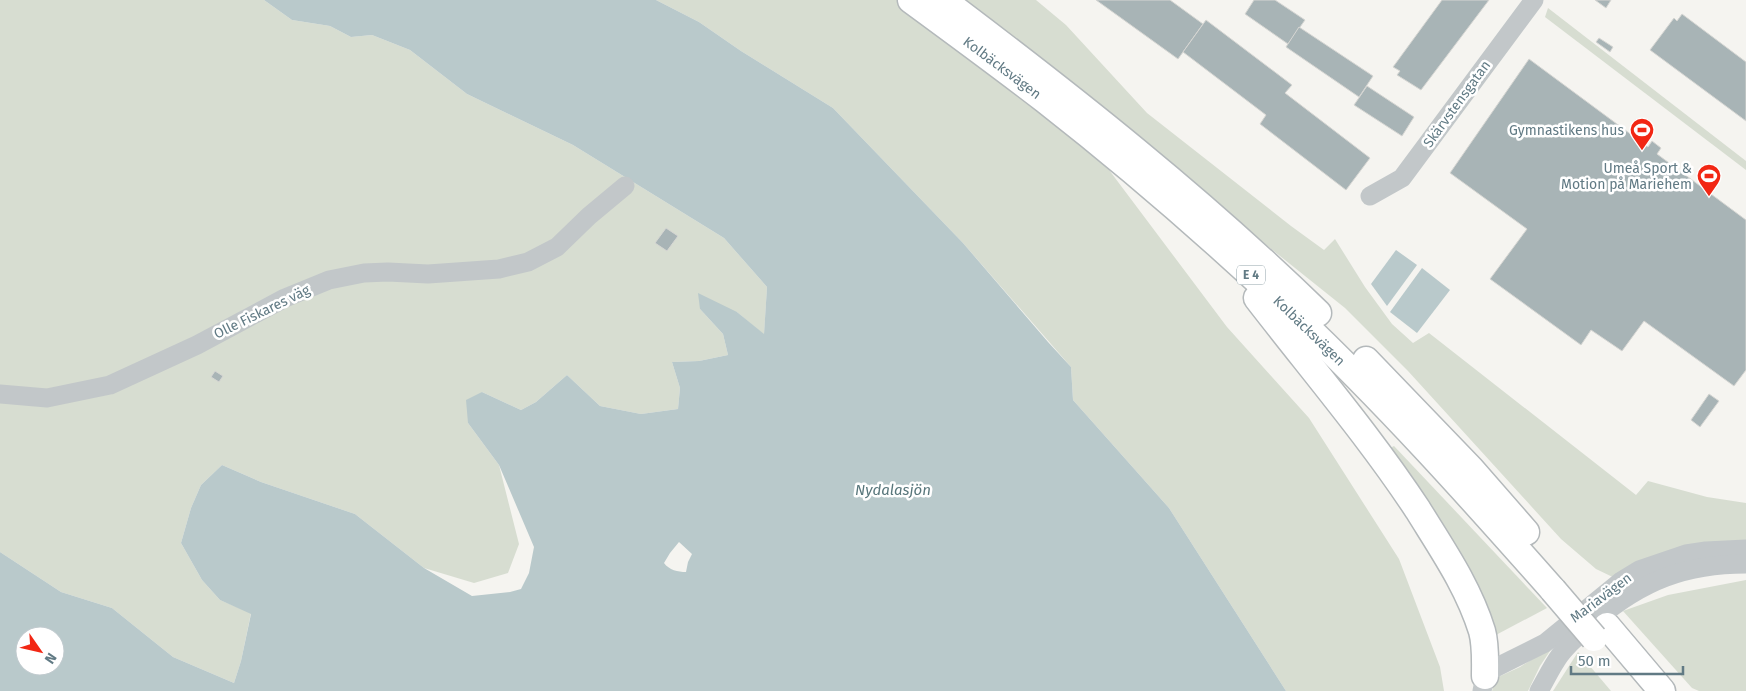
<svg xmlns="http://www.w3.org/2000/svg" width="1746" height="691" font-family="'Fira Sans',sans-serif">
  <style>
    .green { fill: #d7ddd1 }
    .water { fill: #b9c9cb; fill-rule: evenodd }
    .building { fill: #a8b4b6; stroke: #d6d6d3 }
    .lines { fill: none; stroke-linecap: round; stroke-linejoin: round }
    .highway-casing { stroke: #b4b9bb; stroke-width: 29 }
    .minor { stroke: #c2c7c9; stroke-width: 19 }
    .highway { stroke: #fff; stroke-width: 26 }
    .highway-bridge-casing { stroke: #b4b9bb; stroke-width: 29; stroke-linecap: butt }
    .highway-bridge { stroke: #fff; stroke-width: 26 }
    .labels { text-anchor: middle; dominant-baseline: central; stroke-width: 5; stroke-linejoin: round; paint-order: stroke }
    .shield { fill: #fff; stroke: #90a2a9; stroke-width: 1 }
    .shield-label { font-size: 12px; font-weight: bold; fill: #617a84 }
    .street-label { font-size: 14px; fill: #617a84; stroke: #fff }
    .poi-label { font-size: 14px; fill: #617a84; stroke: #fff; text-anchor: end }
    .water-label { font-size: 15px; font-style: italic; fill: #58767b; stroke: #fff }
  </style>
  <rect width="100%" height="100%" fill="#f5f4f0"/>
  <g class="green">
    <polygon points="0,0 264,0 292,20 330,26 351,37 372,35 410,50 467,94 573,145 724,238 767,287 764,335 737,312 700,309 723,334 728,355 699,361 672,362 680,388 678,409 641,414 600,406 567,375 536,402 521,410 482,392 468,423 499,465 519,544 508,573 474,583 424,568 355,514 261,482 222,465 201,485 191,508 181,543 202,580 220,600 251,613 241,661 234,683 173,657 112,608 61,592 0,552"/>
    <polygon points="656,0 1036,0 1066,25 1147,113 1291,226 1324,250 1335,239 1365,287 1392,324 1413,343 1429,333 1636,495 1648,481 1707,497 1746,503 1746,549 1621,581 1596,569 1561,539 1408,371 1345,308 1080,96 1067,114 1227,327 1309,418 1399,559 1440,667 1444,691 1286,691 1169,508 1073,400 1071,367 963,243 833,108 741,51 699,22"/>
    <polygon points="1548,8 1746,161 1746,170 1545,17"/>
    <polygon points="1394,446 1547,608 1494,636 1386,450"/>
    <polygon points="1746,580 1746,691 1699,691 1692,688 1623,611 1668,595"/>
    <polygon points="1554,645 1540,666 1528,691 1492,691 1496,678 1520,667"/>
    <polygon points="1578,652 1611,691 1553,691"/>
  </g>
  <g class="water">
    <path d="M 264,0 L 656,0 L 699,22 L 741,51 L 833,108 L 963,243 L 1048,342 L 1071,367 L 1073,400 L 1169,508 L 1286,691 L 0,691 L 0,552 L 61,592 L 112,608 L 173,657 L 234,683 L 241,661 L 251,614 L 220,600 L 202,580 L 181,543 L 191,508 L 201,485 L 222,465 L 261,482 L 355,514 L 424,568 L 472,596 L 510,592 L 521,589 L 529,573 L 534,547 L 499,465 L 468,423 L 466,400 L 482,392 L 521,410 L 536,402 L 567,375 L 600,406 L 641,414 L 678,409 L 680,388 L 672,362 L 699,361 L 728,355 L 723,334 L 700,309 L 698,293 L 737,312 L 764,334 L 767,287 L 724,238 L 573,145 L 467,94 L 410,50 L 372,35 L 351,37 L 330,26 L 292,20 ZM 679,542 L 692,554 L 688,562 L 686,572 C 678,572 669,570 664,563 L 670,553 ZM 25,636 L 55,636 L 55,666 L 25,666 Z"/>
    <polygon points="1396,250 1417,265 1387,306 1371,284"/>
    <polygon points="1422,268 1450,290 1417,333 1390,312"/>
  </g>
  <g class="building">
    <polygon points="1096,0 1170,0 1203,24 1178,59"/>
    <polygon points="1254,0 1275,0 1305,20 1288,44 1245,14"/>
    <polygon points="1442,0 1489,0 1421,90 1397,75 1400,71 1393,67"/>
    <polygon points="1595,0 1611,0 1606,8"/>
    <polygon points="1682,14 1746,62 1746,121 1650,50 1674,18 1677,21"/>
    <polygon points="1206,20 1292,85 1285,93 1370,158 1346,190 1260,124 1266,115 1183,52"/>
    <polygon points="1299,27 1373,76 1359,97 1286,47"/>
    <polygon points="1599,38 1613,47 1610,52 1596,42"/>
    <polygon points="1529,59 1648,147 1652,141 1661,148 1657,154 1746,220 1746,370 1734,386 1644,321 1622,351 1591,330 1581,345 1490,279 1527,229 1450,173"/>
    <polygon points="1367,86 1414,117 1402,136 1354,105"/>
    <polygon points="666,228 678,236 667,251 655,243"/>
    <polygon points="215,371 223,376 219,382 211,377"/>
    <polygon points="1709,394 1719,401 1700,427 1691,420"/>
  </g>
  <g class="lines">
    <defs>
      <g id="highway">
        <path d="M 911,0 C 956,33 1001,66 1045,100 C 1132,168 1215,240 1294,315 C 1386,402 1470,496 1553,590"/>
        <path d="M 943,0 C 1073,98 1201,199 1318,313"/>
        <path d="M 1257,298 C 1311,368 1370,437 1418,510 C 1442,549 1468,586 1482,631 C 1486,645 1485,661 1485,676"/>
        <polyline points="1366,360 1471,469 1526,532"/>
        <polyline points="1607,626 1662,691"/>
      </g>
    </defs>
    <use href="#highway" class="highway-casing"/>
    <g class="minor">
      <polyline points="1370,196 1402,178 1534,0"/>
      <polyline points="0,394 47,398 110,385 197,345 285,298 329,280 364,273 388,272 428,274 499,269 528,262 557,247 589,216 625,186"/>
      <polyline points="1482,691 1485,676 1493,669 1545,643 1621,581 1639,570 1686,554 1706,551 1746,549"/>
      <path d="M 1539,691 C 1546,679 1552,666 1560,655 C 1570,641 1584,631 1596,620 C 1642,581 1685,564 1746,564"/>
    </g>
    <use href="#highway" class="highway"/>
    <defs>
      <polyline id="highway-bridge" points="1553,590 1594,638"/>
    </defs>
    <use href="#highway-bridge" class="highway-bridge-casing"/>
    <use href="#highway-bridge" class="highway-bridge"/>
  </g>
  <defs>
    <symbol id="stadium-pin" viewBox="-11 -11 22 30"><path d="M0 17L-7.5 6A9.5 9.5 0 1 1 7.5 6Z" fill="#f22714" stroke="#fff"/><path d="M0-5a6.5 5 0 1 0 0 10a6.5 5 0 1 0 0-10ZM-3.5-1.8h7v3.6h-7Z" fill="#fff"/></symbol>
  </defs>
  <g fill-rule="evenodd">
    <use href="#stadium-pin" x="1628" y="116" width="28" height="38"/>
    <use href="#stadium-pin" x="1695" y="162" width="28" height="38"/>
  </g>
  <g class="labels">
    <rect class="shield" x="1237" y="265.5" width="28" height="19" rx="4"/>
    <g class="shield-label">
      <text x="1251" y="275">E 4</text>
    </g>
    <g class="street-label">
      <text transform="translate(1002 68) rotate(37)">Kolbäcksvägen</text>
      <text transform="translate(1457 104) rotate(-54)">Skärvstensgatan</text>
      <text transform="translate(262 312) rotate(-26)">Olle Fiskares väg</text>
      <text transform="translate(1309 331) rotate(44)">Kolbäcksvägen</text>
      <text transform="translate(1601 598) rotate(-37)">Mariavägen</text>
    </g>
    <g class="poi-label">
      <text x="1624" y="130">Gymnastikens hus</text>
      <text x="1692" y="168">Umeå Sport &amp;<tspan x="1692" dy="16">Motion på Mariehem</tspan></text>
    </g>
    <g class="water-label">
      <text x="893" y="490">Nydalasjön</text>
    </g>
  </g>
  <g transform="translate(40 651) rotate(124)"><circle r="24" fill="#ffffff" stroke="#c0cace"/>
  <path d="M0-4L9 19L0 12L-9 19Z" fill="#f22714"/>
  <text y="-8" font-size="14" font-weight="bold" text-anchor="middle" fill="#617a84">N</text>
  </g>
  <path d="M1571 666v8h112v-8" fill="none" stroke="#617a84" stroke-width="2.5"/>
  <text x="1578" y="666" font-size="15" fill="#617a84" stroke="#ffffff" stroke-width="4" paint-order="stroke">50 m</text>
</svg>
